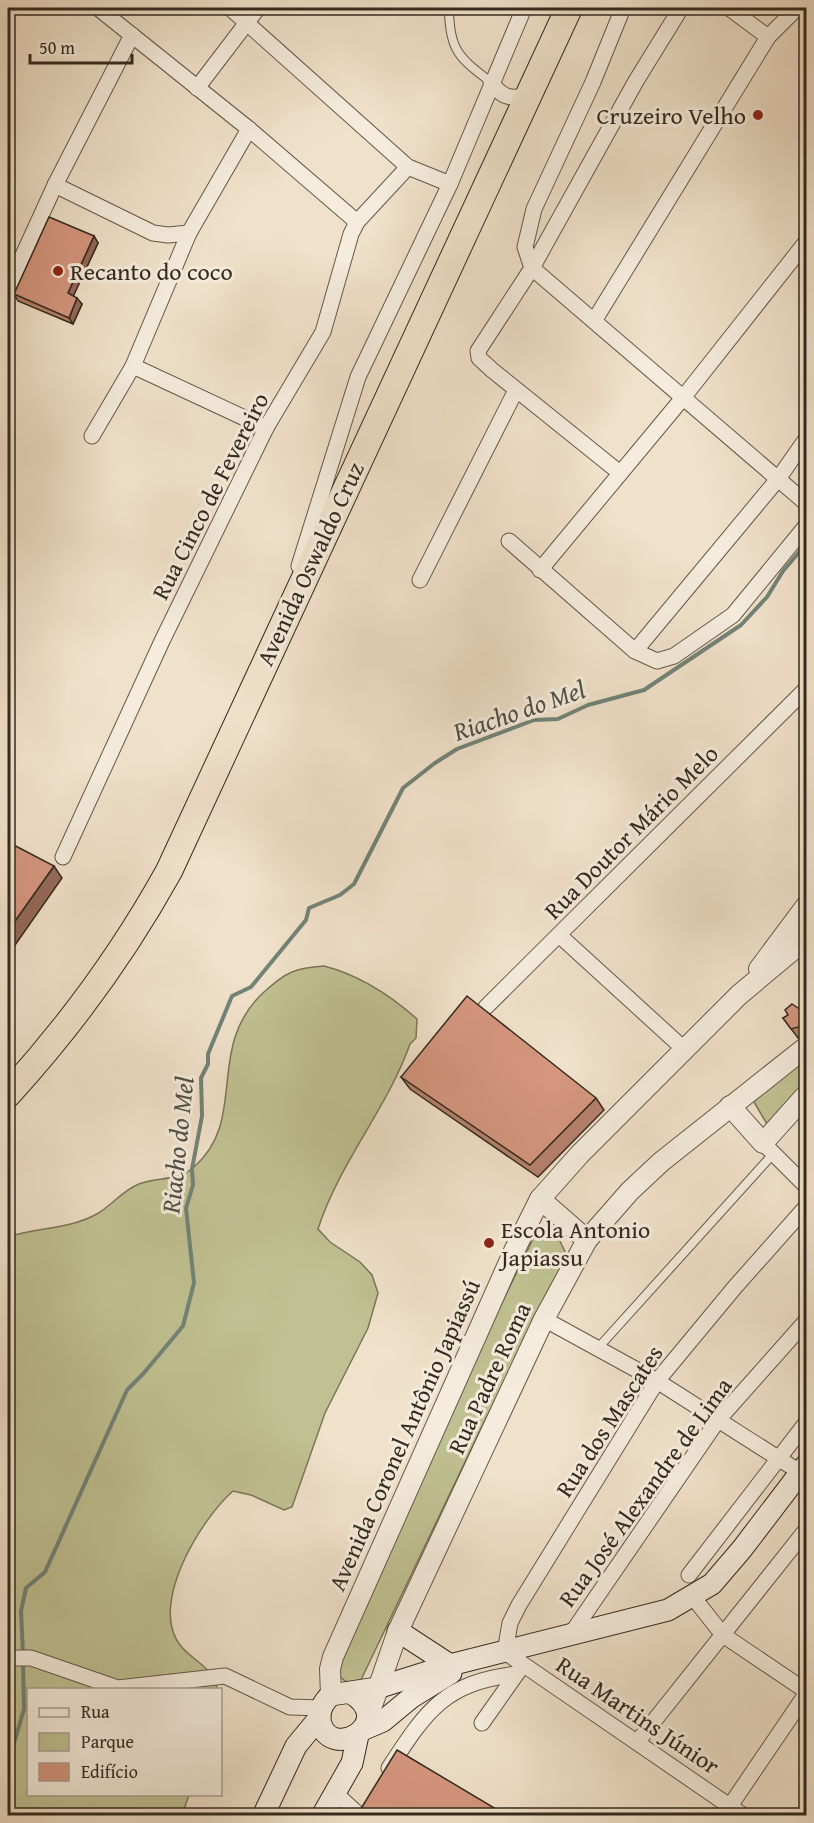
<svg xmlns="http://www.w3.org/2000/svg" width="814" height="1823" font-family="'Gentium Book Plus',serif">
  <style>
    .green { fill: #c0c192; stroke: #7a7658; stroke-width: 1.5 }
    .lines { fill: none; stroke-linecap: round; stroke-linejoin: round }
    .stream { stroke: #728378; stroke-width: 4 }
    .service-casing { stroke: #63584a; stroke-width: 10 }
    .minor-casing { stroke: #63584a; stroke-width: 17 }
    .tertiary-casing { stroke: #63584a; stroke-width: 22 }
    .secondary-casing { stroke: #342a1f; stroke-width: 23 }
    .trunk-casing { stroke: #342a1f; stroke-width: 28 }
    .service { stroke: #f5ecdd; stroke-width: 8 }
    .minor { stroke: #f5ecdd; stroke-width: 15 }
    .tertiary { stroke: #f5ecdd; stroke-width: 20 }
    .secondary { stroke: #f5ecdd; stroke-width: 21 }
    .trunk { stroke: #f0e1ca; stroke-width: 26 }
    .wall { fill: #b6816c; stroke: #342a1f; stroke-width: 1.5 }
    .shaded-wall { fill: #946958; stroke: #342a1f; stroke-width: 1.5 }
    .building { fill: #d4967e; stroke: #342a1f; stroke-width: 1.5 }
    .poi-dot { fill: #8f2418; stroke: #f5ecdd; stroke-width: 2 }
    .labels { text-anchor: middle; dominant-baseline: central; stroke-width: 6; stroke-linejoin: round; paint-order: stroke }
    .poi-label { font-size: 24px; fill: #342a1f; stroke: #f5ecdd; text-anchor: start }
    .street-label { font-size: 24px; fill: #342a1f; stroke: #f5ecdd }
    .water-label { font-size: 26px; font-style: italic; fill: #4e4f44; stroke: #f5ecdd }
  </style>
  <rect width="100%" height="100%" fill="#f0e1ca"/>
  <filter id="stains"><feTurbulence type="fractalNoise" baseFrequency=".00333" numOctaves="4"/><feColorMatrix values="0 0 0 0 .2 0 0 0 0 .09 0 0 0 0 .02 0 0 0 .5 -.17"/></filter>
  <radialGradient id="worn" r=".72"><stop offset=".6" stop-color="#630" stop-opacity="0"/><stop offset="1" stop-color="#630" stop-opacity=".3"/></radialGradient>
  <g class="green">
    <path d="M 324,966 C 359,975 390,995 417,1019 L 416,1038 L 410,1044 C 387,1109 339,1163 318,1229 L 330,1242 L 360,1262 L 372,1275 L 378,1293 L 368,1328 L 325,1413 L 292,1507 L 284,1510 L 251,1495 L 233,1491 C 202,1518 148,1604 180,1645 C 191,1660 215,1668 217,1689 L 28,1690 L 28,1794 L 189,1795 L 182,1815 L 8,1816 L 8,1237 C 36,1227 66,1230 95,1215 C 111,1207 121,1191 139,1184 C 156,1177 179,1181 194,1167 C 249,1119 204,1047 264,992 C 286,972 295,968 324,966 Z"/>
    <polygon points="806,1055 806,1088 767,1124 754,1102 760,1093"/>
    <polygon points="543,1231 559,1239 568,1258 487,1416 359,1684 345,1681 336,1673 340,1655 416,1494 441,1428 533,1239"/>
  </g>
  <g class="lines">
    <g class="stream">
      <polyline points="23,1655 21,1611 26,1588 45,1572 127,1390 143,1374 183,1326 194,1283 186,1208 193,1185 192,1169 202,1116 201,1078 208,1064 208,1054 232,996 251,987 306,920 309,908 340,895 354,884 403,788 435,763 457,749 534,720 558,719 588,705 644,690 741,625 767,597 783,571 806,544"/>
      <polyline points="8,1764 24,1709 23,1662"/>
      <polyline points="8,1795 11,1802 12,1816"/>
    </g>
    <defs>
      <g id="service">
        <path d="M 449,8 C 449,50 459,58 491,82"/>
        <polyline points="598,1348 773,1154"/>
      </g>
      <g id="minor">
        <polyline points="98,8 249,129 357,222"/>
        <polyline points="230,8 408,167 450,184"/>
        <polyline points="623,8 593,82 534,209 525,247 532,268 806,503"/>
        <polyline points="729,8 768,37"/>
        <path d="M 491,82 C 501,97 511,100 527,95"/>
        <polyline points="197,88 258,8"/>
        <polyline points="55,185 153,233 168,235 189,233"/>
        <polyline points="8,288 55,185 132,35"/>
        <polyline points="594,321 768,37 797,8"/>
        <polyline points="133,366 266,428"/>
        <polyline points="92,436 133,366 189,233 249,129"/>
        <polyline points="620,473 492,370 479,358 478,351 532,268 636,81 681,8"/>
        <polyline points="509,541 635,651 657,661 674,656 733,615 806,526"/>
        <polyline points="299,566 358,377 450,184 524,8"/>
        <polyline points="540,570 682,399 806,242"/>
        <polyline points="420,580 516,390"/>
        <polyline points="635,651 778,479 806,439"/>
        <polyline points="63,857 162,641 266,428 323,332 351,234 357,222 408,167"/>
        <polyline points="559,935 684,1049"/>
        <polyline points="486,1007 806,689"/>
        <polyline points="763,1143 806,1186"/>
        <polyline points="544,1319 657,1381 806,1476"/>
        <polyline points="689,1575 806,1423"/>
        <polyline points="693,1597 723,1635 806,1691"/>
        <polyline points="569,1637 718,1420 806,1321"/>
        <polyline points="8,1658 31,1658 118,1688 225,1676 290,1707 321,1708"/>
        <polyline points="482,1723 520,1669"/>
        <polyline points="638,1741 806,1530"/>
        <path d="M 389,1768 C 427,1710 444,1683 516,1674"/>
        <polyline points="334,1792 359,1815"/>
        <polyline points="730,1806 806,1694"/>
        <polyline points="744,1816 505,1652 510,1623 519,1605 657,1381 735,1287 806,1207"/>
      </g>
      <g id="tertiary">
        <polyline points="759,969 806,906"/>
        <polyline points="730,1106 763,1143 806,1095"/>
        <polyline points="540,1199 587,1240"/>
        <polyline points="331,1695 330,1669 333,1657 514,1251 540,1199 580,1154 739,995 806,939"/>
        <polyline points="367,1720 398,1631 544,1319 587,1240 630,1191 661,1162 806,1047"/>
      </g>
      <g id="secondary">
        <polyline points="398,1631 450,1665"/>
        <path d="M 351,1693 C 399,1723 328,1764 320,1720 C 319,1710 323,1702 331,1695 L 377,1688 L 450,1665 L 668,1610 L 712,1584 L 742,1549 L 806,1465"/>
        <polyline points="362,1730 383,1721 412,1697 451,1673"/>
        <polyline points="263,1816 296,1746 320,1717"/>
        <polyline points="322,1816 352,1763 358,1735"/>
      </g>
      <path id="trunk" d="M 8,1094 C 72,1024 123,954 169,871 L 569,8"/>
    </defs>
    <use href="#service" class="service-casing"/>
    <use href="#minor" class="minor-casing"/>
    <use href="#tertiary" class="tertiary-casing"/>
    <use href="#secondary" class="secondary-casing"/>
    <use href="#trunk" class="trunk-casing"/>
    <use href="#service" class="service"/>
    <use href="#minor" class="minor"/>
    <use href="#tertiary" class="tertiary"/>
    <use href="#secondary" class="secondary"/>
    <use href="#trunk" class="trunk"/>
  </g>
  <g class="wall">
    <polygon points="94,236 98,243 73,296 82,304 73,324 18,301 14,294"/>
    <polygon points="807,1014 807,1036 798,1038 783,1018"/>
    <polygon points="401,1077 596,1098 604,1110 538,1177 410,1089"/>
  </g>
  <g class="shaded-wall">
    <polygon points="94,236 98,243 72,299 68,293"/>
    <polygon points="77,298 82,304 73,324 69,318"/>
    <polygon points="54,866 62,878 8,955 8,931"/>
    <polygon points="496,1809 501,1815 492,1815"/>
  </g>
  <g class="building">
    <polygon points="49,217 94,236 68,293 77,298 69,318 14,294"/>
    <polygon points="8,842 54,866 8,931"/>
    <polygon points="467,996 596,1098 530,1165 401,1077"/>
    <polygon points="792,1004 807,1014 807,1023 802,1026 791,1029 783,1018 788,1015 785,1010"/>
    <polygon points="397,1750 496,1809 492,1815 357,1815"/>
  </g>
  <g class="poi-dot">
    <circle cx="758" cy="115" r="6"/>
    <circle cx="58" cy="271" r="6"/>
    <circle cx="489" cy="1243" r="6"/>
  </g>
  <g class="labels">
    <g class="poi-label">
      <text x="746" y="115" text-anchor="end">Cruzeiro Velho</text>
      <text x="70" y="271">Recanto do coco</text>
      <text x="501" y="1229">Escola Antonio<tspan x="501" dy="28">Japiassu</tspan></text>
    </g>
    <g class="street-label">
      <text transform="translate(210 496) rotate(-63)">Rua Cinco de Fevereiro</text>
      <text transform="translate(310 564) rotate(-65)">Avenida Oswaldo Cruz</text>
      <text transform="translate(631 832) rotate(-45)">Rua Doutor Mário Melo</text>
      <text transform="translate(489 1378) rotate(-65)">Rua Padre Roma</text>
      <text transform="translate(609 1421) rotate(-57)">Rua dos Mascates</text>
      <text transform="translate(404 1435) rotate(-66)">Avenida Coronel Antônio Japiassú</text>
      <text transform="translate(645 1492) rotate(-54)">Rua José Alexandre de Lima</text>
      <text transform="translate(638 1715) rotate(34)">Rua Martins Júnior</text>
    </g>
    <g class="water-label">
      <text transform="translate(519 710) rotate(-19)">Riacho do Mel</text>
      <text transform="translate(177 1145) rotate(-84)">Riacho do Mel</text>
    </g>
  </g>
  <rect width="814" height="1823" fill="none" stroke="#f0e1ca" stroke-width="30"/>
  <rect x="9" y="9" width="796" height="1805" fill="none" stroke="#342a1f" stroke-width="3"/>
  <rect x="15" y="15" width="784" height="1793" fill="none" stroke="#342a1f" stroke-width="1.5"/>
  <rect x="27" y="1688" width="195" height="108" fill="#f5ecdd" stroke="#a89e91" stroke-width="1.5"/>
  <rect x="39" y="1708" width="30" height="9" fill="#f5ecdd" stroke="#a89e91" stroke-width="1.5"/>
  <text x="81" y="1718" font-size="18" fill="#342a1f">Rua</text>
  <rect x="39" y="1733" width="30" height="18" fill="#c0c192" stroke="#a89e91" stroke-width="1.5"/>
  <text x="81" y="1748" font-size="18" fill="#342a1f">Parque</text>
  <rect x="39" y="1763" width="30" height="18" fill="#d4967e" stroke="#a89e91" stroke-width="1.5"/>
  <text x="81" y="1778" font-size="18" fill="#342a1f">Edifício</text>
  <path d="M30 54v9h102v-9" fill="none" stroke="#342a1f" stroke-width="3"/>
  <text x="39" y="54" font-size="18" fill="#342a1f" stroke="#f5ecdd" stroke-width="4.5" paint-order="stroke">50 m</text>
  <rect width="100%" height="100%" filter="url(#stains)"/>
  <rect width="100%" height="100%" fill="url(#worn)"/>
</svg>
